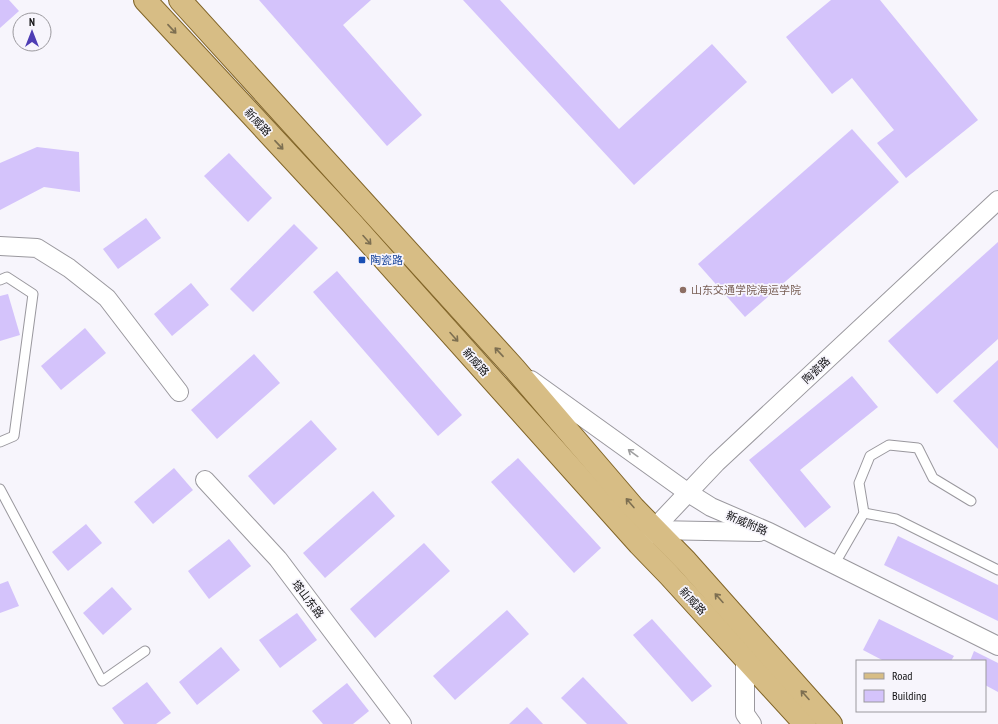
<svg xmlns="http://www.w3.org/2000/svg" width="998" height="724" font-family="'PT Sans Narrow','Noto Sans SC',sans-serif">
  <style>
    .building { fill: #d4c3fb }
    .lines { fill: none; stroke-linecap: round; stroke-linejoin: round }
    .service-casing { stroke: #9a989e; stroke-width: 11 }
    .minor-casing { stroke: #9a989e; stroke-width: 20 }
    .primary-casing { stroke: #806427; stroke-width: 24 }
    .service { stroke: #fff; stroke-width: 9 }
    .minor { stroke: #fff; stroke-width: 18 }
    .primary { stroke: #d7bd85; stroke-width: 22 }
    .oneway { stroke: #7d6f51 }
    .oneway2 { stroke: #9f9fa0 }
    .transit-dot { fill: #1a4fb4; stroke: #f7f5fc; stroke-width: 1.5 }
    .education-dot { fill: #8d6e63; stroke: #f7f5fc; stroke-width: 1.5 }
    .labels { text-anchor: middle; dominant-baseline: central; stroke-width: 3.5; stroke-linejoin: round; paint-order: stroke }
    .street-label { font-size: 11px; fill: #101012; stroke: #f7f5fc }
    .transit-label { font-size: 11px; fill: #164399; stroke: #f7f5fc; text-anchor: start }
    .education-label { font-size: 11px; fill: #785e54; stroke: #f7f5fc; text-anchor: start }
  </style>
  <rect width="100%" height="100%" fill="#f7f5fc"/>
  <g class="building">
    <polygon points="0,0 9,0 19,11 0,28"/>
    <polygon points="259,0 371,0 343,25 422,115 387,146"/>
    <polygon points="463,0 500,0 619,129 712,44 747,82 634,185"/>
    <polygon points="831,0 880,0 978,120 906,178 877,143 894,130 852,78 832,94 786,37"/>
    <polygon points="852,129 899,182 745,317 698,264"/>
    <polygon points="37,147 79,152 80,192 44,187 0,210 0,163"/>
    <polygon points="229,153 272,198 248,222 204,176"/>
    <polygon points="146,218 161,238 118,269 103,249"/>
    <polygon points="294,224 318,248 253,312 230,289"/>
    <polygon points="998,242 998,339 937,394 888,341"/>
    <polygon points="337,271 462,415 438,436 313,292"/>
    <polygon points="191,283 209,305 172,336 154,314"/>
    <polygon points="8,294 20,335 0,341 0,296"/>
    <polygon points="85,328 106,353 61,390 41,366"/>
    <polygon points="254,354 280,383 217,439 191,410"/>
    <polygon points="998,360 998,449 953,401"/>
    <polygon points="852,376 878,407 800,470 831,507 805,528 749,460"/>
    <polygon points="311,420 337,449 274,505 248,476"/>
    <polygon points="518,458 601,548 574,573 491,482"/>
    <polygon points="174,468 193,490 153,524 134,502"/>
    <polygon points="373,491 395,516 325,578 303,553"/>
    <polygon points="86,524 102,543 68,571 52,552"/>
    <polygon points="898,536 998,585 998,621 884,565"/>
    <polygon points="229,539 251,566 209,599 188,571"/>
    <polygon points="424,543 450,571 375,638 350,609"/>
    <polygon points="8,581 19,606 0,613 0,584"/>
    <polygon points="112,587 132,609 103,635 83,613"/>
    <polygon points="507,610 529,634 455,700 433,676"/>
    <polygon points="297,613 317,640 280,668 259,640"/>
    <polygon points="652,619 712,686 692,702 633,635"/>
    <polygon points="879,619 954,656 951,661 884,661 863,650"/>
    <polygon points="221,647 240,670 197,705 179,682"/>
    <polygon points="974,651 998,663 998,692 985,685 985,661 970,661"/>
    <polygon points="583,677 628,724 587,724 561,698"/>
    <polygon points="147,682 171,713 156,724 124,724 112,708"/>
    <polygon points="347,683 369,711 353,724 323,724 312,711"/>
    <polygon points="527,707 543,724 509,724"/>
  </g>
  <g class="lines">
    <defs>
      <g id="service">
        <polyline points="0,280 7,277 33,294 14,436 0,442"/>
        <polyline points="0,489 102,681 145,651"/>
        <polyline points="864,513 896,519 998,570"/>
        <polyline points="834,565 864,513 859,483 870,456 889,445 918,448 933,478 971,501"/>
      </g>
      <g id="minor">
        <polyline points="0,246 37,248 69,268 107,298 179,392"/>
        <polyline points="531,380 687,492 711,507 769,532 998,646"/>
        <polyline points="205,480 278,559 402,724"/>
        <polyline points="654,530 759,532"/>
        <polyline points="645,538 716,463 998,200"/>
        <polyline points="745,657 745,714 752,724"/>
      </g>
      <g id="primary">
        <polyline points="145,0 350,221 639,544 669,575 805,724"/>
        <polyline points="180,0 514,368 634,508 686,561 831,724"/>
      </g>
    </defs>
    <use href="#service" class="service-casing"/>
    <use href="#minor" class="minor-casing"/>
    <use href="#primary" class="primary-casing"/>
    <use href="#service" class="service"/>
    <use href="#minor" class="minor"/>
    <use href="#primary" class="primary"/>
  </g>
  <defs><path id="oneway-shaft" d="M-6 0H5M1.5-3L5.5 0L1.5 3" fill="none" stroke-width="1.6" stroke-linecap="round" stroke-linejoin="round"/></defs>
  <g class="oneway">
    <use href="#oneway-shaft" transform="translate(172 29) rotate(47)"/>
    <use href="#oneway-shaft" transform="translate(279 145) rotate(47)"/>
    <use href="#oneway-shaft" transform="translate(367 240) rotate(48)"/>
    <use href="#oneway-shaft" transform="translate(454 337) rotate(48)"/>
    <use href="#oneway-shaft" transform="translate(499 352) rotate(-133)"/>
    <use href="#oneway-shaft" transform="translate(630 503) rotate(-131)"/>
    <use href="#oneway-shaft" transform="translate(719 598) rotate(-132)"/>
    <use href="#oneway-shaft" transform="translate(805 695) rotate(-132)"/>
  </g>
  <use class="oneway2" href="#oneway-shaft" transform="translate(633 453) rotate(-144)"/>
  <rect class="transit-dot" x="358" y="256" width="8" height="8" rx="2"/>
  <circle class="education-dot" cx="683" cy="290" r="4"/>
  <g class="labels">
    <g class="street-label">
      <text transform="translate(258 122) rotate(47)">新威路</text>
      <text transform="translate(476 362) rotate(48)">新威路</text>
      <text transform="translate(816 370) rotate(-43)">陶瓷路</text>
      <text transform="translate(747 523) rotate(23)">新威附路</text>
      <text transform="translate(308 599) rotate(53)">塔山东路</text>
      <text transform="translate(693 601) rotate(47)">新威路</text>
    </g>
    <g class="transit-label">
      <text x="370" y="260">陶瓷路</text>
    </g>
    <g class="education-label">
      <text x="691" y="290">山东交通学院海运学院</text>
    </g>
  </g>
  <rect x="856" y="660" width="130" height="52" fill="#f7f5fc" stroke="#9b999e"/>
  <rect x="864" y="673" width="20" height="6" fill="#d7bd85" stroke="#9b999e"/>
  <text x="892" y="680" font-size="12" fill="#101012">Road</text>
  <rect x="864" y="690" width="20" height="12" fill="#d4c3fb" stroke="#9b999e"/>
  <text x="892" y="700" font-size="12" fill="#101012">Building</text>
  <g transform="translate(32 32)"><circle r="19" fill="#f7f5fc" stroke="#9b999e"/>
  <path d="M0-3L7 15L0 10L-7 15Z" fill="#4e3db4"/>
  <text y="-6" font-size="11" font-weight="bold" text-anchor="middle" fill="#101012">N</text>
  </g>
</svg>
